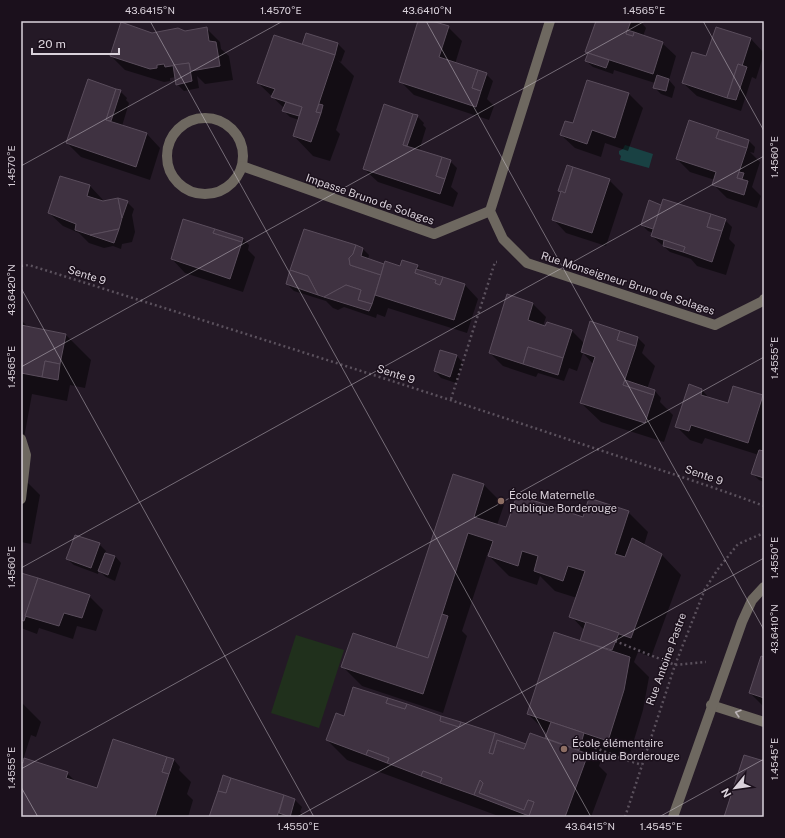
<svg xmlns="http://www.w3.org/2000/svg" width="785" height="838" font-family="'Public Sans',sans-serif">
  <style>
    .green { fill: #20301c }
    .water { fill: #194143 }
    .shadow { fill: #0007 }
    .building { fill: #3f3241; stroke: #5a4d5c }
    .lines { fill: none; stroke-linecap: round; stroke-linejoin: round }
    .path { stroke: #5b515d; stroke-width: 2.5; stroke-dasharray: 2 3; stroke-linecap: butt }
    .minor { stroke: #6e6860; stroke-width: 10 }
    .oneway { stroke: #bab2b6 }
    .ticks { fill: none; stroke: #dad2db; stroke-width: 1; stroke-opacity: 0.45 }
    .education-dot { fill: #8d6e63; stroke: #1b101c; stroke-width: 1.5 }
    .labels { text-anchor: middle; dominant-baseline: central; stroke-width: 3; stroke-linejoin: round; paint-order: stroke }
    .street-label { font-size: 11px; fill: #dad2db; stroke: #1b101c }
    .poi-label { font-size: 11px; fill: #dad2db; stroke: #1b101c; text-anchor: start }
    .neatline { fill: none; stroke: #dad2db; stroke-width: 1.5 }
    .ticks-label { font-size: 10px; text-anchor: middle; fill: #dad2db }
  </style>
  <rect width="100%" height="100%" fill="#241926"/>
  <polygon class="green" points="296,635 344,650 319,728 271,713"/>
  <polygon class="water" points="625,145 653,154 649,168 620,160 621,156 619,154 619,151 623,149"/>
  <g class="shadow">
    <polygon points="420,21 429,21 448,27 462,41 455,64 486,74 493,81 487,99 494,106 489,120 414,95 400,81"/>
    <polygon points="597,21 640,21 646,28 643,36 662,43 676,56 669,80 675,87 672,98 661,94 654,87 655,83 614,70 613,74 593,67 586,61 589,54 587,52"/>
    <polygon points="206,28 220,42 221,49 229,56 233,80 205,84 197,76 199,88 184,91 177,84 176,77 170,78 170,81 164,82 125,70 111,56 152,34 185,32"/>
    <polygon points="307,34 338,44 345,51 341,62 338,60 354,76 336,130 340,134 330,161 313,156 294,136 299,120 290,117 283,110 284,108 258,83 302,46"/>
    <polygon points="751,39 764,53 756,79 752,77 741,111 697,96 683,83 707,58"/>
    <polygon points="588,81 629,94 643,108 628,151 605,143 601,157 575,148 561,135 573,125"/>
    <polygon points="120,91 127,98 126,100 129,103 122,126 147,134 160,148 150,180 81,157 67,143"/>
    <polygon points="417,116 424,123 423,125 426,128 419,151 450,161 457,168 451,187 458,193 453,207 378,182 364,169"/>
    <polygon points="749,141 755,147 754,153 750,152 760,162 752,187 761,196 757,208 727,198 713,184 715,180 690,172 677,159"/>
    <polygon points="60,177 90,186 103,200 102,202 127,202 134,209 132,215 135,232 132,242 122,244 121,249 113,246 104,248 89,243 79,233 63,226 49,213"/>
    <polygon points="609,180 623,194 606,246 566,233 553,219 561,192"/>
    <polygon points="661,206 725,220 732,227 729,239 735,245 726,275 697,266 691,259 670,252 652,236 653,233 648,231 642,225"/>
    <polygon points="243,239 249,245 248,250 255,257 243,292 185,273 172,259"/>
    <polygon points="363,249 369,255 368,259 385,266 401,267 417,266 423,272 465,285 478,299 467,333 388,308 385,317 377,314 376,318 344,307 338,310 333,308 326,301 294,291 287,284"/>
    <polygon points="533,304 546,317 543,326 546,327 548,323 572,331 584,343 591,322 638,338 645,345 642,353 655,366 647,389 655,391 661,398 660,402 673,415 664,442 601,422 581,403 593,364 583,353 577,371 569,368 564,381 538,373 536,377 503,366 490,353"/>
    <polygon points="21,320 28,327 66,335 91,360 85,388 70,385 67,401 32,394 24,438 21,438"/>
    <polygon points="457,356 463,363 456,383 441,378 435,371"/>
    <polygon points="702,390 710,399 728,405 763,396 764,398 764,447 763,451 764,452 764,482 759,480 753,474 759,455 705,438 702,444 690,440 676,426"/>
    <polygon points="453,475 484,485 504,505 497,525 507,529 628,512 648,532 644,545 662,555 681,575 651,657 638,652 634,662 649,677 643,710 628,760 604,752 599,766 607,774 591,817 501,817 347,760 327,740 345,718 527,745 546,740 548,734 528,714 581,642 584,630 571,616 577,598 555,591 540,576 537,585 509,576 489,556 490,553 488,552 462,631 467,636 443,713 362,686 342,666 396,649"/>
    <polygon points="21,476 40,495 31,544 21,542"/>
    <polygon points="99,544 106,551 105,554 115,556 121,563 115,581 106,577 99,571 98,574 74,565 67,559"/>
    <polygon points="21,574 89,596 103,610 96,631 77,626 73,639 39,628 37,634 21,628"/>
    <polygon points="764,649 764,707 750,693"/>
    <polygon points="21,702 41,722 36,737 31,735 22,763 67,773 76,782 97,789 113,740 174,760 180,767 179,770 191,782 187,794 193,800 188,817 21,817"/>
    <polygon points="224,776 295,800 302,807 300,812 305,817 210,817"/>
  </g>
  <g class="building">
    <polygon points="418,21 432,21 449,26 439,57 478,70 472,88 481,91 476,107 399,82"/>
    <polygon points="596,21 631,21 626,34 633,36 634,32 663,42 653,74 585,52"/>
    <polygon points="121,22 152,33 178,28 185,31 207,27 209,41 216,42 220,66 191,71 189,63 165,67 164,64 157,65 157,68 150,69 110,56"/>
    <polygon points="716,27 751,38 742,66 738,64 727,98 682,83 692,52 706,56"/>
    <polygon points="627,30 634,32 633,36 626,34"/>
    <polygon points="306,33 338,43 335,55 302,45"/>
    <polygon points="274,35 335,55 316,112 321,113 311,142 293,136 302,107 271,97 275,89 257,83"/>
    <polygon points="588,53 609,60 606,68 585,61"/>
    <polygon points="189,63 192,81 176,85 173,65"/>
    <polygon points="738,64 747,67 736,100 727,98"/>
    <polygon points="478,70 487,73 481,91 472,88"/>
    <polygon points="657,75 669,79 666,91 653,88"/>
    <polygon points="88,79 116,89 106,120 147,133 136,167 66,143"/>
    <polygon points="587,80 629,93 615,138 592,130 587,144 560,135 565,121 573,123"/>
    <polygon points="116,89 121,90 111,121 106,120"/>
    <polygon points="286,102 302,107 299,116 282,111"/>
    <polygon points="319,104 323,105 321,113 316,112"/>
    <polygon points="384,104 413,114 403,145 442,157 436,176 445,179 440,194 363,169"/>
    <polygon points="413,114 418,115 407,146 403,145"/>
    <polygon points="689,120 719,130 716,138 747,148 737,178 748,181 744,195 712,185 716,172 676,159"/>
    <polygon points="719,130 749,140 747,148 716,138"/>
    <polygon points="442,157 451,160 445,179 436,176"/>
    <polygon points="567,165 573,167 565,193 558,191"/>
    <polygon points="573,167 610,179 592,233 552,220 561,191 565,193"/>
    <polygon points="739,172 744,173 742,179 737,178"/>
    <polygon points="60,176 90,185 87,196 103,201 118,198 122,218 119,229 90,235 75,230 76,224 48,213"/>
    <polygon points="118,198 128,201 122,218"/>
    <polygon points="663,199 711,214 707,227 722,231 712,262 683,252 685,247 651,236"/>
    <polygon points="649,200 661,205 653,229 641,225"/>
    <polygon points="711,214 726,219 722,231 707,227"/>
    <polygon points="183,219 215,229 213,233 242,242 230,279 171,259"/>
    <polygon points="119,229 114,243 90,235"/>
    <polygon points="215,229 243,238 242,242 213,233"/>
    <polygon points="304,229 356,245 353,254 349,258 350,265 381,275 372,304 358,300 361,290 346,285 324,297 318,295 308,276 290,270"/>
    <polygon points="664,240 685,247 683,252 663,246"/>
    <polygon points="356,245 363,248 361,256 384,264 381,275 350,265 349,258 353,254"/>
    <polygon points="402,260 418,265 415,273 436,280 435,283 440,285 443,277 465,284 454,320 375,295 385,261 400,266"/>
    <polygon points="416,269 443,277 440,285 435,283 436,280 415,273"/>
    <polygon points="290,270 308,276 318,295 286,284"/>
    <polygon points="346,285 361,290 358,300 372,304 369,311 324,297"/>
    <polygon points="507,294 533,303 528,320 545,326 547,322 572,330 563,358 528,347 523,364 489,353"/>
    <polygon points="590,321 620,331 617,340 636,346 623,385 654,395 645,423 580,403 595,357 581,352"/>
    <polygon points="21,325 66,334 60,364 45,361 42,377 21,373"/>
    <polygon points="620,331 638,337 636,346 617,340"/>
    <polygon points="528,347 563,358 558,375 523,364"/>
    <polygon points="440,350 457,355 450,377 434,371"/>
    <polygon points="45,361 60,364 58,380 42,377"/>
    <polygon points="625,380 655,390 654,395 623,385"/>
    <polygon points="689,384 702,389 701,395 728,403 733,386 763,395 748,443 691,425 689,431 675,427"/>
    <polygon points="759,450 764,451 764,478 751,474"/>
    <polygon points="453,474 484,484 474,517 506,527 517,495 583,517 589,498 629,511 615,554 625,557 632,538 662,554 631,638 569,617 585,571 568,566 563,581 534,571 538,556 522,551 518,566 488,556 493,541 468,533 428,658 396,648"/>
    <polygon points="75,535 100,543 91,568 66,559"/>
    <polygon points="105,553 115,556 108,575 98,571"/>
    <polygon points="21,573 38,578 24,621 21,620"/>
    <polygon points="38,578 90,595 82,618 64,613 59,626 25,616"/>
    <polygon points="442,614 448,616 423,694 341,667 353,633 428,658"/>
    <polygon points="586,622 619,633 612,650 580,641"/>
    <polygon points="554,632 630,657 624,690 608,741 527,714"/>
    <polygon points="761,656 764,657 764,698 749,693"/>
    <polygon points="353,687 388,698 386,703 405,709 407,704 441,716 440,721 459,727 461,722 495,733 489,753 493,754 497,740 524,749 530,733 588,754 565,817 528,817 534,802 528,800 524,810 479,793 483,783 480,780 474,795 440,783 442,778 423,771 421,776 387,763 389,758 368,750 366,755 326,740 336,713 344,716"/>
    <polygon points="388,698 407,704 405,709 386,703"/>
    <polygon points="441,716 461,722 459,727 440,721"/>
    <polygon points="551,722 584,733 579,750 545,738"/>
    <polygon points="495,733 526,744 524,749 497,740 493,754 489,753"/>
    <polygon points="113,739 167,757 162,772 169,774 155,817 21,817 21,762 23,763 24,758 68,772 66,778 97,788"/>
    <polygon points="368,750 389,758 387,763 366,755"/>
    <polygon points="744,755 764,761 764,817 724,817"/>
    <polygon points="167,757 174,759 169,774 162,772"/>
    <polygon points="423,771 442,778 440,783 421,776"/>
    <polygon points="223,775 231,778 226,793 218,791"/>
    <polygon points="231,778 284,795 277,817 209,817 218,791 226,793"/>
    <polygon points="480,780 483,783 479,793 524,810 528,800 534,802 529,816 474,795"/>
    <polygon points="284,795 295,799 290,817 279,813"/>
  </g>
  <g class="lines">
    <g class="path">
      <path d="M 21,266 L 29,265 C 211,323 393,380 573,441 C 637,463 701,482 764,506"/>
      <polyline points="451,399 495,262 497,262"/>
      <polyline points="615,641 675,665 706,662"/>
      <polyline points="581,742 623,759 642,765"/>
      <polyline points="625,817 675,665 705,589 718,569 738,544 764,533"/>
    </g>
    <g class="minor">
      <polyline points="550,21 490,211 503,239 527,263 715,325 763,301 764,299"/>
      <circle cx="205" cy="156" r="38"/>
      <polyline points="242,166 434,234 490,211"/>
      <polyline points="21,439 26,455 21,499"/>
      <polyline points="711,705 764,722"/>
      <polyline points="673,817 742,622 752,600 764,587"/>
    </g>
  </g>
  <defs><path id="oneway-chevron" d="M-2-3.5L2.5 0L-2 3.5" fill="none" stroke-width="1.6" stroke-linecap="round" stroke-linejoin="round"/></defs>
  <use class="oneway" href="#oneway-chevron" transform="translate(738 713) rotate(-163)"/>
  <path class="ticks" d="M 150,21 L 591,817M 426,21 L 764,630M 703,21 L 764,131M 21,166 L 283,21M 21,288 L 314,817M 21,367 L 645,21M 21,568 L 764,156M 21,769 L 764,357M 21,787 L 38,817M 297,817 L 764,558M 659,817 L 764,759"/>
  <g class="education-dot">
    <circle cx="501" cy="501" r="4"/>
    <circle cx="564" cy="749" r="4"/>
  </g>
  <g class="labels">
    <g class="street-label">
      <text transform="translate(370 199) rotate(19)">Impasse Bruno de Solages</text>
      <text transform="translate(87 275) rotate(18)">Sente 9</text>
      <text transform="translate(628 283) rotate(18)">Rue Monseigneur Bruno de Solages</text>
      <text transform="translate(396 374) rotate(18)">Sente 9</text>
      <text transform="translate(704 475) rotate(19)">Sente 9</text>
      <text transform="translate(666 659) rotate(-70)">Rue Antoine Pastre</text>
    </g>
    <g class="poi-label">
      <text x="509" y="495">École Maternelle<tspan x="509" dy="13">Publique Borderouge</tspan></text>
      <text x="572" y="743">École élémentaire<tspan x="572" dy="13">publique Borderouge</tspan></text>
    </g>
  </g>
  <rect width="785" height="838" fill="none" stroke="#1b101c" stroke-width="44"/>
  <g transform="translate(735 788) rotate(241)" stroke="#1b101c" stroke-width="3" paint-order="stroke">
  <path d="M0-3L7 15L0 10L-7 15Z" fill="#dad2db"/>
  <text y="-6" font-size="11" font-weight="bold" text-anchor="middle" fill="#dad2db">N</text>
  </g>
  <path d="M32 48v6h87v-6" fill="none" stroke="#dad2db" stroke-width="2"/>
  <text x="38" y="48" font-size="12" fill="#dad2db" stroke="#1b101c" stroke-width="3" paint-order="stroke">20 m</text>
  <rect x="22" y="22" width="741" height="794" class="neatline"/>
  <g class="ticks-label">
    <text x="150" y="14">43.6415°N</text>
    <text x="281" y="14">1.4570°E</text>
    <text x="427" y="14">43.6410°N</text>
    <text x="644" y="14">1.4565°E</text>
    <text transform="translate(774 157) rotate(-90)" y="4">1.4560°E</text>
    <text transform="translate(11 166) rotate(-90)" y="4">1.4570°E</text>
    <text transform="translate(11 290) rotate(-90)" y="4">43.6420°N</text>
    <text transform="translate(774 358) rotate(-90)" y="4">1.4555°E</text>
    <text transform="translate(11 367) rotate(-90)" y="4">1.4565°E</text>
    <text transform="translate(774 558) rotate(-90)" y="4">1.4550°E</text>
    <text transform="translate(11 567) rotate(-90)" y="4">1.4560°E</text>
    <text transform="translate(774 629) rotate(-90)" y="4">43.6410°N</text>
    <text transform="translate(774 759) rotate(-90)" y="4">1.4545°E</text>
    <text transform="translate(11 768) rotate(-90)" y="4">1.4555°E</text>
    <text x="298" y="830">1.4550°E</text>
    <text x="590" y="830">43.6415°N</text>
    <text x="661" y="830">1.4545°E</text>
  </g>
</svg>
